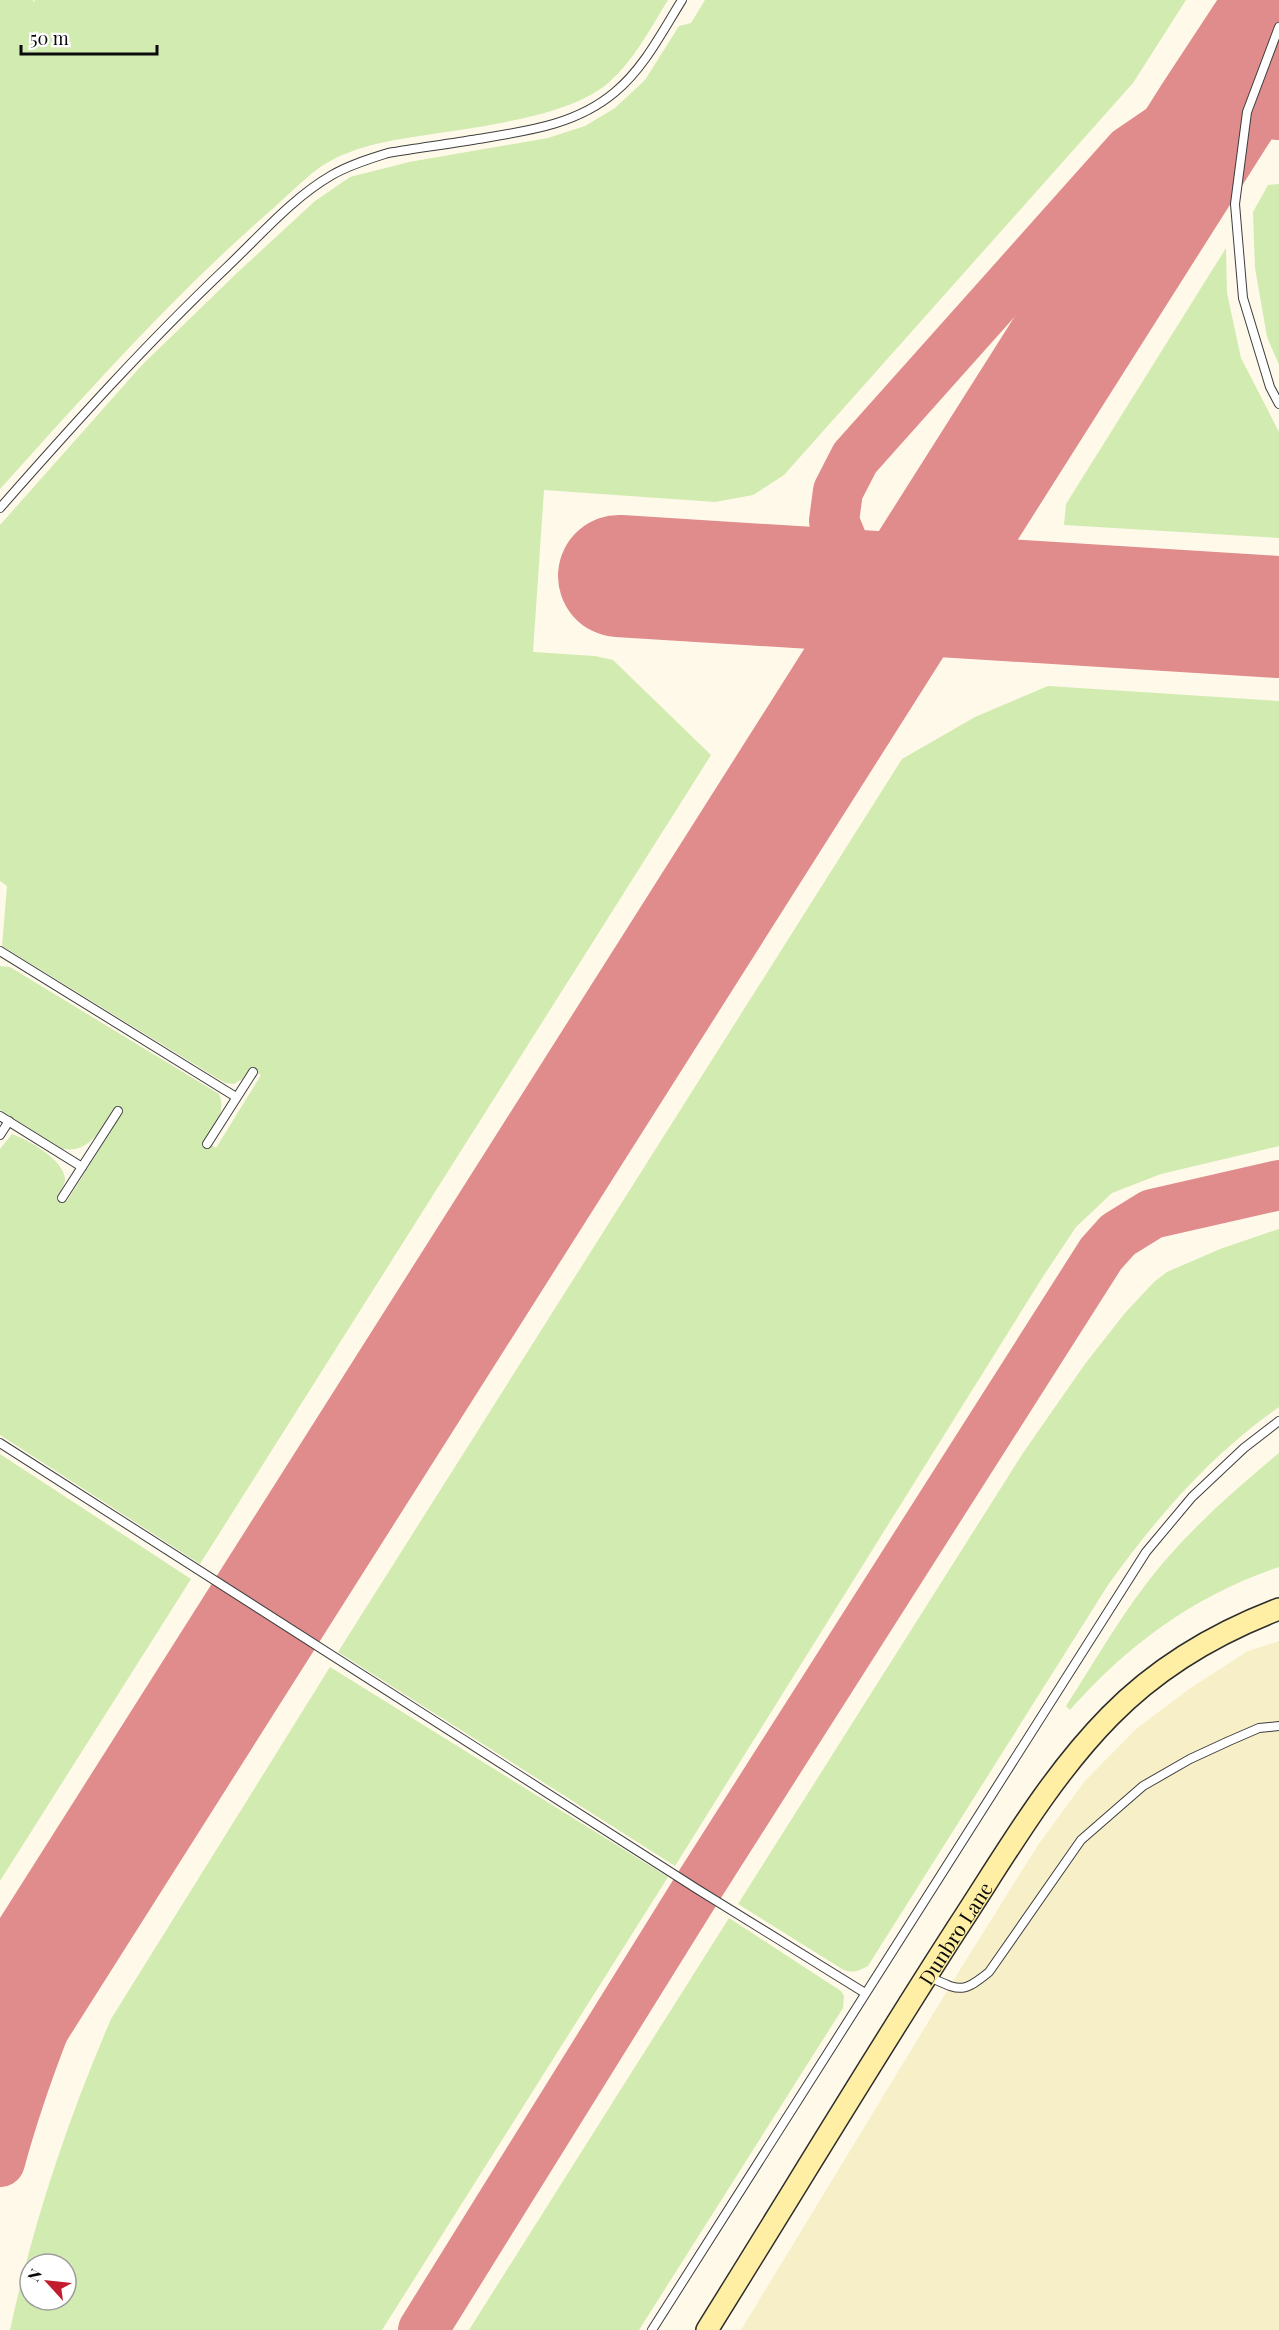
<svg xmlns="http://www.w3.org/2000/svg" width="1279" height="2330" font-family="'Playfair Display',serif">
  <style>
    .farmland { fill: #f6efc8 }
    .green { fill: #d2ebb1; fill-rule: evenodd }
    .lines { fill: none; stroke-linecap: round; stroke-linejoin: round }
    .taxiway { stroke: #e08b8c; stroke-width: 50 }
    .runway { stroke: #e08b8c; stroke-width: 122 }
    .service-casing { stroke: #3e3e3e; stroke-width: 10 }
    .secondary-casing { stroke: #2d2d2d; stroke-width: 24 }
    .service { stroke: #fff; stroke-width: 8 }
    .secondary { stroke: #ffefa4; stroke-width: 21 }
    .labels { text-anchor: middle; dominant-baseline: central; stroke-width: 6; stroke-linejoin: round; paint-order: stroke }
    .street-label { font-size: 20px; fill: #0b0b0b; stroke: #fff }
  </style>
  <rect width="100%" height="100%" fill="#fff9e9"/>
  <polygon class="farmland" points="1279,1641 1279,2330 741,2330 958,1973 1038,1845 1084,1782 1136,1729 1189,1689 1248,1651"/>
  <g class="green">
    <path d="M 0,0 L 33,0 L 33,2 L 35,0 L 668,0 C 650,29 633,62 607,84 C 565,119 467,128 413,137 C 381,142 346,149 319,168 C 299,183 280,203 261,219 C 167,302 84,396 0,489 Z"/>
    <path d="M 705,0 L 1186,0 L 1133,83 L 784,475 L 753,495 L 715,502 L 544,490 L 533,652 L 595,656 L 613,660 L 711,755 L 200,1564 L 0,1435 L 0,1149 L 12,1134 C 29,1140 64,1160 65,1179 C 65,1184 61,1191 58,1196 L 67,1201 L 122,1113 L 114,1108 C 101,1128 91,1153 63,1149 L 0,1110 L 0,966 L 10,967 L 219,1094 C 227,1112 214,1125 205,1141 L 216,1148 L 261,1075 L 250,1068 L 242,1079 L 234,1084 L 225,1083 L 2,946 L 7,886 L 0,881 L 0,525 L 142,365 L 238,272 L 315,201 L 350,177 L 409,162 L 548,138 L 585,126 L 615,108 L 645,80 L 679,26 L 691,23 Z"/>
    <polygon points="1279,184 1279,365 1267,337 1255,268 1253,212 1268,185"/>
    <polygon points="1226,248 1227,293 1241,358 1279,432 1279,538 1064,525 1066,504"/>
    <polygon points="1048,686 1279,701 1279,1146 1161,1174 1112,1193 1076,1227 1044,1275 675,1866 338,1652 902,759 975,717"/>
    <path d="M 1279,1229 L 1279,1407 C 1210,1455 1157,1517 1108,1585 L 868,1966 C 858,1971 852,1974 842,1969 L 738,1904 L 1023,1453 L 1085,1364 L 1125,1313 L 1154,1282 L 1167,1272 L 1220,1249 Z"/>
    <path d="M 1279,1453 L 1279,1567 C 1195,1595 1128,1644 1070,1710 L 1066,1706 C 1097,1658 1125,1608 1162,1564 C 1197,1523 1237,1488 1279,1453 Z"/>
    <polygon points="0,1454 191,1579 0,1881"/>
    <path d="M 330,1667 L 668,1877 L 382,2330 L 10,2330 C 33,2223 68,2119 111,2019 ZM 30,2264 L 66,2264 L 66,2300 L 30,2300 Z"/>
    <polygon points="729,1918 841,1991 844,1996 843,2008 639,2330 469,2330"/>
  </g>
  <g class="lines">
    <g class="taxiway">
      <polyline points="896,593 857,568 845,548 834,521 838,491 855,458 1129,151 1173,121 1247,112 1279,115"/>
      <path d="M 0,2162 C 31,2047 82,1939 128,1829"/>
      <polyline points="423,2330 697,1889 1101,1254 1118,1235 1152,1214 1279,1185"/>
    </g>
    <g class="runway">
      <polyline points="619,576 1279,617"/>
      <polyline points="0,2032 1214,116 1279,17"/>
    </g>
    <defs>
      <g id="service">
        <polyline points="1279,27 1247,112 1235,204 1243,298 1270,387 1279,404"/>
        <path d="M 0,508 C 73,425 146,344 226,268 C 260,236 292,198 332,175 C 349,165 369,159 388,153 C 418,148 448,144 478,139 C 527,131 576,125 615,92 C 644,68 662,32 682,0"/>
        <polyline points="0,951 236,1097"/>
        <polyline points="0,1116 82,1167"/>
        <polyline points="0,1135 9,1121"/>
        <polyline points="207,1144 253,1072"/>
        <polyline points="62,1198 118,1111"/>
        <polyline points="0,1443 697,1889 865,1993"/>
        <path d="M 927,1976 C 959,1990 961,1995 989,1972 L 1081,1840 L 1143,1786 L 1190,1759 L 1229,1741 L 1259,1728 L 1279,1726"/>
        <polyline points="652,2330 1146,1552 1192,1497 1244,1448 1279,1421"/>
      </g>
      <g id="secondary">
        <path id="s1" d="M 707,2330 C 790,2197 871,2062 956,1930 C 1004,1857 1048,1779 1110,1716 C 1157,1668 1216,1633 1279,1609"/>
      </g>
    </defs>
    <use href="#service" class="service-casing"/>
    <use href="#secondary" class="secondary-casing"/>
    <use href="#service" class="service"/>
    <use href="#secondary" class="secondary"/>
  </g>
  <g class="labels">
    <g class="street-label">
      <text stroke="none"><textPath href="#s1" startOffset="468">Dunbro Lane</textPath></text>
    </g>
  </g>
  <g transform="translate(48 2282) rotate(297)"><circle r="28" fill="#ffffff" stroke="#9d9d9d" stroke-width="1.5"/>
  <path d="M0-4.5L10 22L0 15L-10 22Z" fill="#c11d2e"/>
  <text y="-9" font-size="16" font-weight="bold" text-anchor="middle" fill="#0b0b0b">N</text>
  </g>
  <path d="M21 45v9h136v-9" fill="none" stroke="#0b0b0b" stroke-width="3"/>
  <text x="30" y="45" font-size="18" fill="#0b0b0b" stroke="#ffffff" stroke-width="4.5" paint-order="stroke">50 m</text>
</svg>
